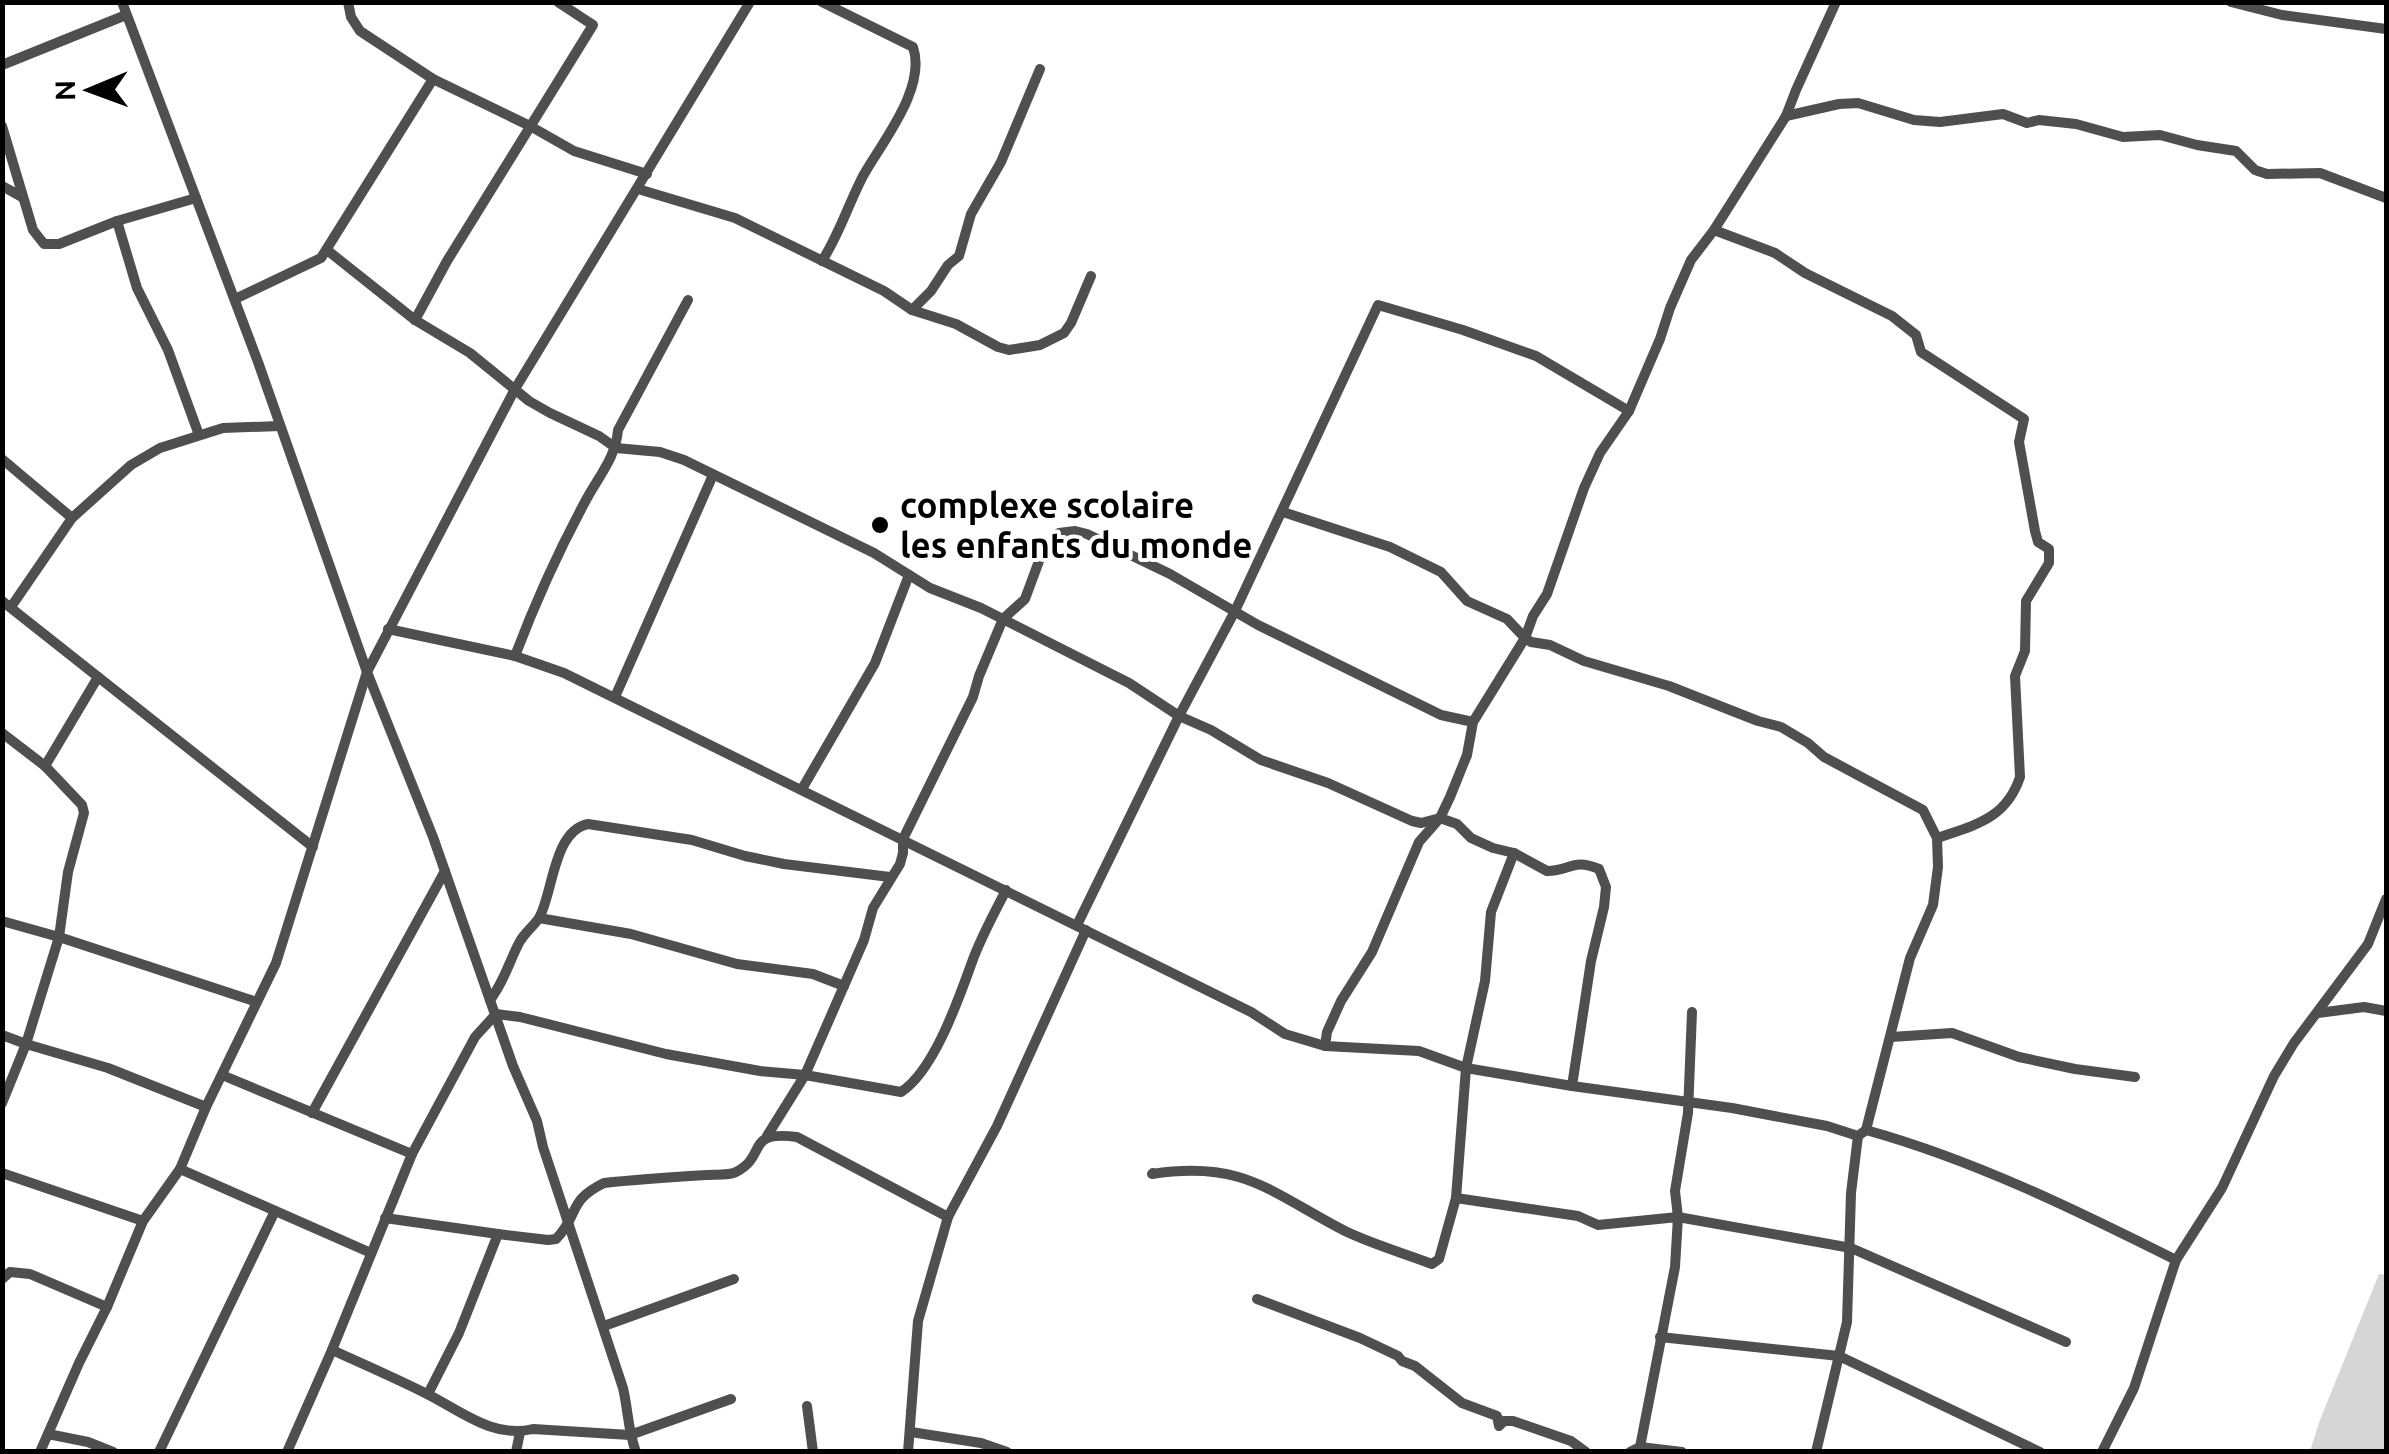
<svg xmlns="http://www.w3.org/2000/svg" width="2389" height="1454" font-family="Ubuntu,sans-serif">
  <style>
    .green { fill: #d6d6d6 }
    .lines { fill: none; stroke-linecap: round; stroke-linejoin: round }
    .street { stroke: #4f4f4f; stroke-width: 10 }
    .poi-dot { fill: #000; stroke: #fff; stroke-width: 4 }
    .labels { text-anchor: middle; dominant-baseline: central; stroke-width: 8; stroke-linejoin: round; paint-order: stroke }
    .poi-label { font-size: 35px; font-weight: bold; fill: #000; stroke: #fff; text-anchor: start }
  </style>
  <rect width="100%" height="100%" fill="#fff"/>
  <polygon class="green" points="2379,1274 2386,1275 2386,1451 2310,1451 2320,1420"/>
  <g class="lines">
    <g class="street">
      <path d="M 122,2 L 258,362 L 367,672 L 433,837 L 513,1066 L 537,1121 L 543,1147 L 623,1388 C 628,1409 628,1431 636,1452"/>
      <polyline points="348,2 351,17 360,31 433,79 530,126 574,151 647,174"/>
      <polyline points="1836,2 1796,90 1786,116 1714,230 1691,260 1670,308 1660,339 1629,411 1600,453 1584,488 1547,594 1533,616 1525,638 1531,642 1550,645 1584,661 1669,686 1758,721 1781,727 1808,743 1824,757 1923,810 1937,838 1938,867 1933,905 1910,958 1866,1130"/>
      <polyline points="2231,2 2282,15 2386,29"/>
      <polyline points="2,65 126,15"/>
      <polyline points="1786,116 1839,104 1858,103 1914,120 1940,122 2003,114 2027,123 2039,120 2076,124 2123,137 2160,135 2197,145 2236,151 2255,170 2267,174 2320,173 2386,198"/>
      <polyline points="2,126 33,230 44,244 59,244 117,221 196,198"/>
      <polyline points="2,186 22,197"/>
      <polyline points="638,189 735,218 884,291 912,310 956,324 998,347 1009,350 1040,345 1064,333 1071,323 1091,276"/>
      <polyline points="117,221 137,288 168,350 199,435"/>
      <path d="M 1714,230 L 1775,253 L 1805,273 L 1892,316 L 1916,335 L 1921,352 L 2024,419 L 2019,442 L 2035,531 L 2038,542 L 2049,549 L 2049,563 L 2026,601 L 2025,651 L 2015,676 L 2020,777 C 2006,819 1975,825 1937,838"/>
      <path d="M 327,250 L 415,320 L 470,353 L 529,401 L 550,413 L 599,436 L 616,448 L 660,452 L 684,460 L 874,553 L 930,588 L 981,608 L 1129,683 L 1179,716 L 1211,730 L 1261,760 L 1328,783 L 1412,821 L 1421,823 L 1440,818 L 1457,824 L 1471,838 L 1493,848 L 1514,853 L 1547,871 C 1571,871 1572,858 1599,869 L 1606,887 L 1604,907 L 1591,961 L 1572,1086"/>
      <path d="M 822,261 C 839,235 848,205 863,176 C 882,142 927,88 913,47 L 822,2"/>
      <polyline points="235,299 321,258 433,79"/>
      <polyline points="912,310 931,291 948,265 959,256 971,214 1001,162 1040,69"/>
      <polyline points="415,320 447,261 593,25 558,2"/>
      <polyline points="2,459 72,518"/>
      <polyline points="1283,512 1390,547 1441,572 1467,601 1507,619 1525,638 1473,722 1467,755 1450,797 1440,818 1419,842 1372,952 1341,1001 1327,1032 1325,1046"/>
      <polyline points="2,601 313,847"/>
      <polyline points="11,607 72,518 131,465 160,448 223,428 280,426"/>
      <path d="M 388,629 L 515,656 L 564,673 L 1251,1012 L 1285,1034 L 1325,1046 L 1419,1051 L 1466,1068 L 1572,1086 L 1732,1108 L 1827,1126 L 1858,1136 L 1866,1130 C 1974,1160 2076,1210 2176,1260"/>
      <path d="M 515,656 C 535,603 559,550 586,500 C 599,476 616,457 618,430 L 688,300"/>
      <polyline points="615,697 713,475"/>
      <polyline points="2,733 45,766 82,805 84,813 68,872 59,937 26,1044 2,1035"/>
      <polyline points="45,766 98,677"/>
      <polyline points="802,789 875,663 909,575"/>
      <polyline points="539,918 631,934 737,964 813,974 844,986"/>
      <polyline points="2,921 59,937 257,1002"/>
      <polyline points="1077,925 1179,716 1235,611 1378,305 1463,330 1536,356 1629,411"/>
      <path d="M 490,1000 C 504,982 509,962 519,943 C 524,933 533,927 539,918 C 553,894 553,831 588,824 L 692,840 L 745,856 L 784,864 L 890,877"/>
      <polyline points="1692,1012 1688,1113 1675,1191 1678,1217 1851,1248 2066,1342"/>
      <polyline points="2318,1013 2364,1007 2386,1011"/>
      <polyline points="1891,1037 1952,1033 2019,1057 2075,1069 2135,1077"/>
      <polyline points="222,1075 412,1154"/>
      <polyline points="2,1103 26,1044 108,1068 206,1107"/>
      <polyline points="312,1113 445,871"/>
      <polyline points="767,1136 805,1075 864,940 873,908 900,864 903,853 903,839 973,697 979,676 1003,619 1025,599 1042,553 1059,533 1075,531 1087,534 1170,574 1258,625 1441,715 1473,722"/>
      <polyline points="180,1169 371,1253"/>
      <polyline points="2,1173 143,1221"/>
      <path d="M 1153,1173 L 1152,1174 C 1243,1160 1270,1192 1345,1231 C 1372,1244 1403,1253 1432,1264 L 1439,1259 L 1456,1198 L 1466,1068 L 1485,981 L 1491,912 L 1514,853"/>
      <polyline points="1456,1198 1578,1216 1598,1225 1678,1217 1675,1267 1640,1447"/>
      <polyline points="385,1218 498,1234"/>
      <polyline points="2,1279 10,1272 30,1274 107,1307"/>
      <polyline points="1257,1299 1360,1338 1398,1356 1402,1361 1415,1366 1462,1403 1497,1416 1499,1426 1504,1421 1513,1421 1571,1441 1586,1452"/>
      <polyline points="604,1326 734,1279"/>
      <polyline points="1660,1337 1839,1356 2040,1452"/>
      <path d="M 332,1350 C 363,1364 395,1378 425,1393 C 460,1410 492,1439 533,1429 L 630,1435 L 731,1399"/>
      <path d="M 428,1394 L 459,1333 L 498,1234 L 548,1240 L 556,1239 C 580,1214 567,1201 604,1183 C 638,1179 672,1177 705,1175 C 715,1174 728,1176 736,1172 C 768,1156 744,1130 797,1137 L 948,1217"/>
      <polyline points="807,1406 813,1452"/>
      <polyline points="911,1432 981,1443 1007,1452"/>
      <polyline points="48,1434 88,1442 113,1452"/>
      <polyline points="40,1452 79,1363 107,1307 143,1221 180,1169 206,1107 276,963 367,672 515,389 750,2"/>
      <polyline points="159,1452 275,1211"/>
      <path d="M 287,1452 L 332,1350 L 412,1154 L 475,1037 L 496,1014 L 520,1017 L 666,1054 L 760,1071 L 805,1075 L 901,1092 C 934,1071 959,998 972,962 C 981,937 994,914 1006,890"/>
      <polyline points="516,1452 520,1432"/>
      <polyline points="908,1452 918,1321 948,1217 997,1126 1086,930"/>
      <polyline points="1630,1452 1640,1447 1682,1452"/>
      <polyline points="1816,1452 1847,1322 1851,1193 1858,1136"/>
      <polyline points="2102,1452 2134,1388 2176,1260 2222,1188 2274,1076 2294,1043 2368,944 2386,899"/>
    </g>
  </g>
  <circle class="poi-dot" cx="880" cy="525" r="10"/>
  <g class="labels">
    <g class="poi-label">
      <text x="900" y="505">complexe scolaire<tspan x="900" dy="40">les enfants du monde</tspan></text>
    </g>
  </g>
  <rect width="2389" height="1454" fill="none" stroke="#000000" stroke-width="10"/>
  <g transform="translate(90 90) rotate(269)" stroke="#ffffff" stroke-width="8" paint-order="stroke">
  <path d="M0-8L18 38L0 25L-18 38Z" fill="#000000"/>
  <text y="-15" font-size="28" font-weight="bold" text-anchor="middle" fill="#000000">N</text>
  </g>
</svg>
